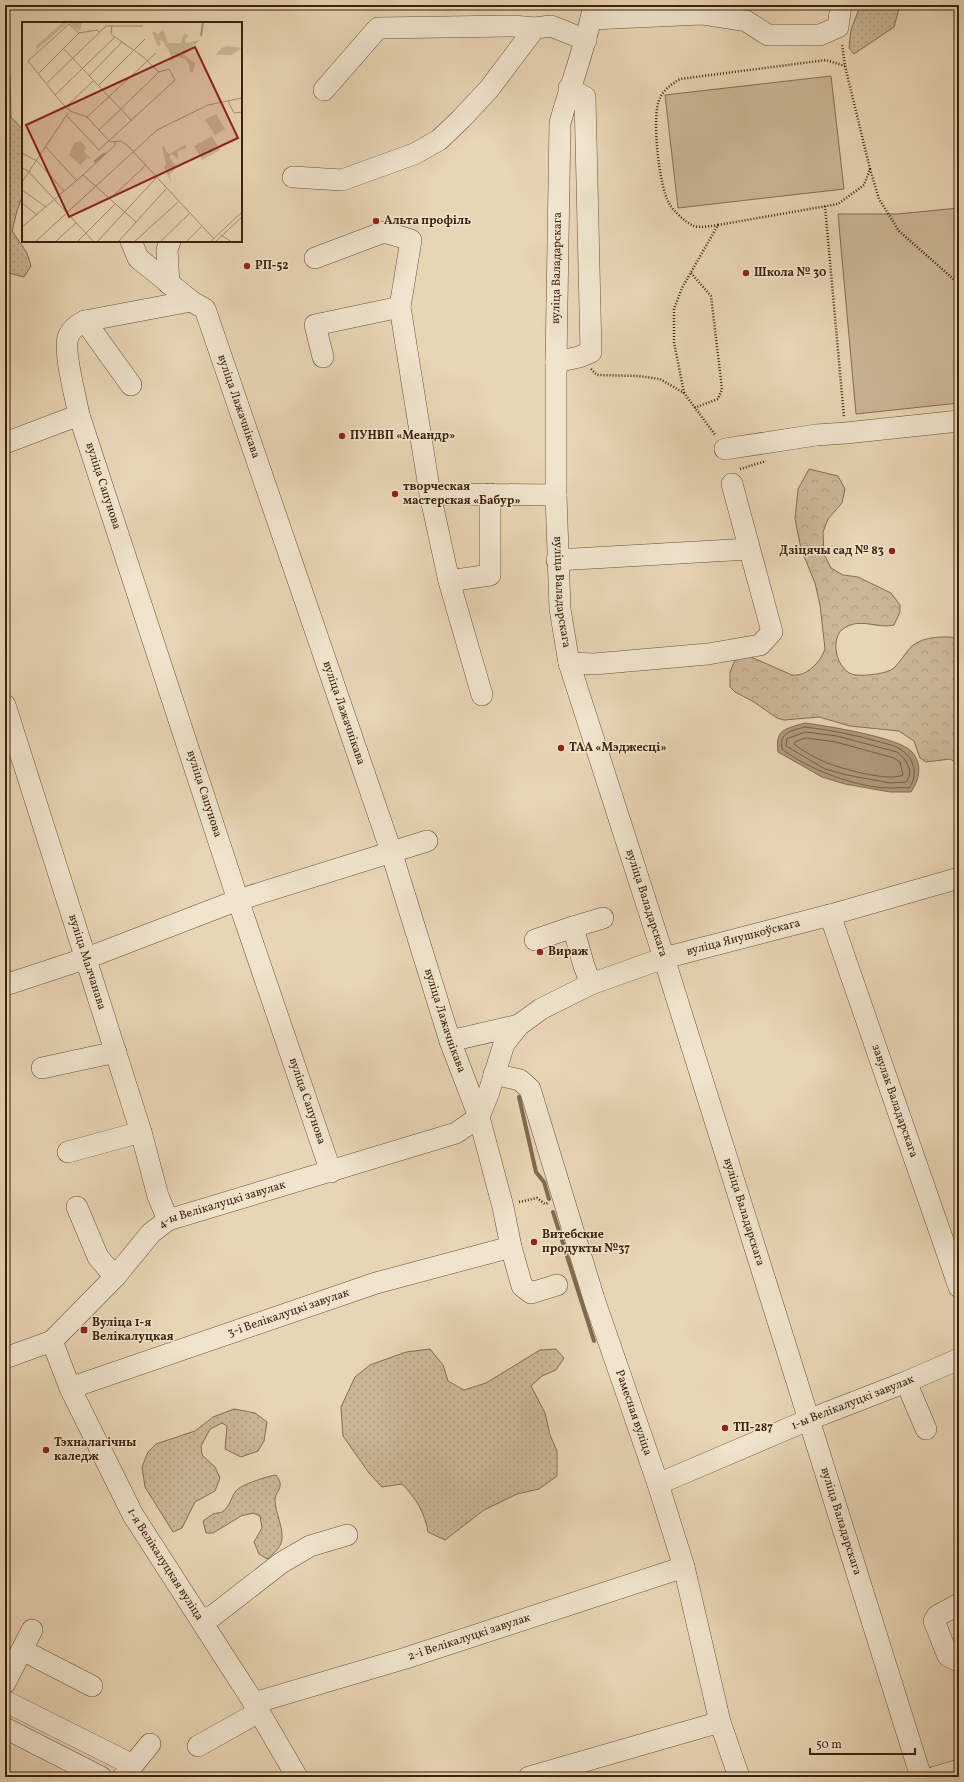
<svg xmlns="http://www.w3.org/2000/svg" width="964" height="1782" font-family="Vollkorn,serif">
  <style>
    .grass { fill: url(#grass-dots); stroke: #846c52 }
    .forest { fill: url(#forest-crowns); stroke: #846c52 }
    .green { fill: #cbb797; stroke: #846c52 }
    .water { fill: #ae987b; stroke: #81694f }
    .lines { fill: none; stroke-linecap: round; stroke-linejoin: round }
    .shore { stroke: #765d44; stroke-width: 1 }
    .stream { stroke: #81694f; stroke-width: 4 }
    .minor-casing { stroke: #684f36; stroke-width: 22 }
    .path { stroke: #3d220c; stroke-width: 2.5; stroke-dasharray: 1 2; stroke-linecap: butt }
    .minor { stroke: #f0e4ce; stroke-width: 21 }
    .poi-dot { fill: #8f2418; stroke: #f0e4ce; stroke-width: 1.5 }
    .labels { text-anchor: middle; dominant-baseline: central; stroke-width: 3; stroke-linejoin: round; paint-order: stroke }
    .poi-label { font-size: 12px; font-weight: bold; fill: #3d220c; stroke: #f0e4ce; text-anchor: start }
    .street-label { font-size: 12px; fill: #3d220c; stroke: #f0e4ce }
    .inset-river { fill: none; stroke: #ae987b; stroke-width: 2 }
    .inset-road { fill: none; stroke: #a48d71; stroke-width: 1 }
    .view { fill: #8f2418; fill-opacity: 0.15; stroke: #8f2418; stroke-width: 2 }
    .inset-edge { fill: none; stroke: #3d220c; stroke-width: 2 }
  </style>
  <defs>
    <pattern id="grass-dots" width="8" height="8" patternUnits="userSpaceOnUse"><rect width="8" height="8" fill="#cbb797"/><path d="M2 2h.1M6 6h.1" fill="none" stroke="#af9d81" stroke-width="1.8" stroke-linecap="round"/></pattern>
    <pattern id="forest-crowns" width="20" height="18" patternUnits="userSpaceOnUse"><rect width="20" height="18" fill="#cbb797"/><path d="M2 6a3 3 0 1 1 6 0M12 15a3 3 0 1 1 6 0" fill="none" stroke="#af9d81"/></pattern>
  </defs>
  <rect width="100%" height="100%" fill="#e8d5b4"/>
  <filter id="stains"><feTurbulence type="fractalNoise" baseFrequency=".005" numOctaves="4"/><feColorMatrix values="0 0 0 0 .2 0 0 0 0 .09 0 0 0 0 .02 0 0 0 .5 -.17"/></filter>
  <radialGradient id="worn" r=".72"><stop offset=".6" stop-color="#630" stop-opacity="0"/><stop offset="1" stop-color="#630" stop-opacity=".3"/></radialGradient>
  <g class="grass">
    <polygon points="858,5 900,5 894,27 854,54 849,48 851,30 859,9"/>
    <polygon points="5,54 10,77 11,117 23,130 23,194 17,211 12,231 27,253 31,266 24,277 5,272"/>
    <path d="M 430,1349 L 443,1365 L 448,1381 L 464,1390 L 486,1383 L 540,1350 L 556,1349 L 564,1358 L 556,1370 L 542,1376 L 531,1386 L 545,1413 L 550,1435 L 557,1451 L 557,1476 L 539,1489 L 517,1494 L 484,1510 L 445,1540 L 428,1532 C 425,1513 416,1498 402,1484 L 382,1487 L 369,1473 L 343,1436 L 341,1407 L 355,1377 L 370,1365 L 406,1352 Z"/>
    <polygon points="234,1409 255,1413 267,1422 264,1441 258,1451 241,1457 225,1449 227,1426 222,1423 210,1429 201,1446 202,1455 215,1467 220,1478 215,1491 195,1502 182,1528 173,1532 145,1487 142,1467 148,1452 156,1444 195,1431 213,1417"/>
    <path d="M 276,1475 C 286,1488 275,1490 275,1501 C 276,1514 283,1527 282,1539 C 281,1548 273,1554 267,1559 L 259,1554 L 254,1542 L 262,1528 L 260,1516 L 253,1513 L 241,1516 L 213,1533 L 206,1533 L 203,1521 C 206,1519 210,1516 213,1514 C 216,1513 220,1513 222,1512 C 230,1507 231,1497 236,1491 C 240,1485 268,1476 276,1475 Z"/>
  </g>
  <path class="forest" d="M 809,469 L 838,476 L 845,489 L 842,503 L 828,519 L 823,532 L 824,554 L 831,568 L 843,575 L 858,577 L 891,593 L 900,605 L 900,612 L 894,625 C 878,629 862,618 846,627 C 827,636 837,674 856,675 C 865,676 887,674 894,668 C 901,661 905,653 912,646 C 924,636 945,636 959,638 L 959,764 L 950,759 L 926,762 L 920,758 L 914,741 L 899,731 L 850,726 L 819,717 L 784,720 L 777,718 L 754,702 L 735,692 L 730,687 L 730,672 L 736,658 L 751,657 L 792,675 C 806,677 820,663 825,649 L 820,605 L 815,583 L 801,549 L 795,519 L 798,489 Z"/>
  <g class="green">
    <polygon points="831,76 844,189 678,208 665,95"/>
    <polygon points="959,208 959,403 856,414 838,214 897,214"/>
  </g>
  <path class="water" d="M 805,723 C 826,726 899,737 912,752 C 923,765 919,780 911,792 L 890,792 L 845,784 L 822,777 L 778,752 C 775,729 785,729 805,723 Z"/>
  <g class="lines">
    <g class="shore">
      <path d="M 805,727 C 831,730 855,735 880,742 C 886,744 895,745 900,749 C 914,757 919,775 909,788 C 903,787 897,788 890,788 C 858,788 807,769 782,749 C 779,732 791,731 805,727 Z"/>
      <path d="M 806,732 L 837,736 L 897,752 C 906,759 915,772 906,782 L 890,783 L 847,775 L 825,769 L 786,746 L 787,739 Z"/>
      <path d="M 806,738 L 836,742 L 894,758 L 900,762 L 903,775 C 889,782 843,769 827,763 C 816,758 804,752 794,744 L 795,742 Z"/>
    </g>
    <g class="stream">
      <polyline points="519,1097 536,1172 544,1182 549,1199"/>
      <polyline points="553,1212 594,1341"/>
    </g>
    <defs>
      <g id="minor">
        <path id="s1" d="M 594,5 C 586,45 571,83 560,123 L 556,362 L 556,495 L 560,609 L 569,663 L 664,958 L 921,1777"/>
        <polyline points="591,19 702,14 746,21 768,35 820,35 838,27 841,5"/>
        <polyline points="324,90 378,28 513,26 535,28"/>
        <polyline points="293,177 342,180 414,154 439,140 461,119 489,89 535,28 551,26 586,40"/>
        <polyline points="131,241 138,258 191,301"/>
        <polyline points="315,258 384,232 411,240 400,307 430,494 449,581 490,575 490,494"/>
        <polyline points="169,284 167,250 170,241"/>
        <polyline points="85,321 131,385"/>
        <polyline points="323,357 315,325 400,307"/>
        <polyline points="556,362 579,357 591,352 585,97 569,88"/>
        <polyline points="5,443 79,415"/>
        <polyline points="725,449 816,435 846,433 959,421"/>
        <polyline points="430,494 556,495"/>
        <polyline points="557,560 749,549"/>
        <polyline points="449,581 482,695"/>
        <polyline points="569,663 594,664 708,654 760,645 772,632 732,484"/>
        <path id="s2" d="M 5,705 L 141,1132 L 158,1196 L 168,1220"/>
        <path id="s3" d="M 830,915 L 959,1287"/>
        <polyline points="573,927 603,918"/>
        <polyline points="535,940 573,927 584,966 591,984"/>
        <polyline points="5,985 87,958 238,900 427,841"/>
        <polyline points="450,1041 519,1025"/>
        <polyline points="42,1068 116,1052"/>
        <path id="s4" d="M 494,1074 L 520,1080 L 530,1089 L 594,1299 L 658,1484 L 684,1567 L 720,1722 L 739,1777"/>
        <path id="s5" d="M 479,1117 L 489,1092 L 504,1044 L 519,1025 L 541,1009 L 591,984 L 664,958 L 830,915 L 959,878"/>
        <polyline points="68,1152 141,1132"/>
        <path id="s6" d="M 331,1172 L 238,900 L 79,415 C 76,399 62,347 69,335 C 72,328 79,324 85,321 L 191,301 L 205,309 L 391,851 L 450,1041 L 479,1117 L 503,1207 L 511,1247 L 522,1286 L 531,1293 L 557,1285"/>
        <polyline points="77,1207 98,1257 115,1277"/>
        <path id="s7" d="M 52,1341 L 70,1388 L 133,1515 L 254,1703 L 297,1777"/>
        <path id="s8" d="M 5,1358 L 52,1341 L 115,1277 L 151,1233 L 168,1220 L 456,1133 L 479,1117"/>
        <polyline points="906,1382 926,1429"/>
        <path id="s9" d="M 70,1388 L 376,1283 L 511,1247"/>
        <path id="s10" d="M 658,1484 L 808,1420 L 906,1382 L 959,1359"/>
        <polyline points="959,1604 937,1616 934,1621 948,1656 956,1660 959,1659"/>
        <polyline points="202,1621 214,1615 281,1563 310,1546 347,1535"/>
        <polyline points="22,1650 92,1686"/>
        <polyline points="5,1683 32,1630"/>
        <polyline points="5,1701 133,1765 123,1777"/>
        <path id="s11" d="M 254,1703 L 406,1658 L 684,1567"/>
        <polyline points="5,1728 101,1777"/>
        <polyline points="198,1746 259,1712"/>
        <polyline points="133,1765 150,1744"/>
        <polyline points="529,1777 720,1722"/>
        <polyline points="935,1777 959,1770"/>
      </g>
    </defs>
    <use href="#minor" class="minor-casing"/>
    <g class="path">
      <polyline points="870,169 879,199 899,231 959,284"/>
      <polyline points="825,206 844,417"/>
      <path d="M 718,225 C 711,226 700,228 694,226 C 685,222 673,211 669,203 C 659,187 651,114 660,98 C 664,89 672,84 680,79 L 826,60 L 845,66"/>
      <polyline points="691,273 711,296 722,389 718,399 694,408"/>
      <polyline points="591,369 597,375 639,376 660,379 684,393 716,436"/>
      <polyline points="684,393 674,342 674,309 682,288 718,225 838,204 864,185 870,169 845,66 842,44"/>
      <polyline points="740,469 766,461"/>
      <polyline points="519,1202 537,1198 545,1204 548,1203"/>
    </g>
    <use href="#minor" class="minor"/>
  </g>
  <g class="poi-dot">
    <circle cx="376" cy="221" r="4"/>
    <circle cx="247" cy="266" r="4"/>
    <circle cx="746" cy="273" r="4"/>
    <circle cx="342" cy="436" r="4"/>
    <circle cx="395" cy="494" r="4"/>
    <circle cx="892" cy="551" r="4"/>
    <circle cx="561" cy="748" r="4"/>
    <circle cx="540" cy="952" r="4"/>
    <circle cx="534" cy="1242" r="4"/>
    <rect x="80" y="1326" width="8" height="8" rx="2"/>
    <circle cx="725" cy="1428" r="4"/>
    <circle cx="46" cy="1450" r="4"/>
  </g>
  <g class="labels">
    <g class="poi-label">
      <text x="384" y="221">Альта профіль</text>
      <text x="255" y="266">РП-52</text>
      <text x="754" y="273">Школа № 30</text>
      <text x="350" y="436">ПУНВП «Меандр»</text>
      <text x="403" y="487">творческая<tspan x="403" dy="14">мастерская «Бабур»</tspan></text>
      <text x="884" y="551" text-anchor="end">Дзіцячы сад № 83</text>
      <text x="569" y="748">ТАА «Мэджесці»</text>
      <text x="548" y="952">Вираж</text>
      <text x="542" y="1235">Витебские<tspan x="542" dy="14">продукты №37</tspan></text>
      <text x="92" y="1323">Вуліца 1-я<tspan x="92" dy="14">Велікалуцкая</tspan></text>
      <text x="733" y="1428">ТП-287</text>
      <text x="54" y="1443">Тэхналагічны<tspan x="54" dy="14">каледж</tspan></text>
    </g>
    <g class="street-label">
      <text transform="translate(557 268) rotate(-89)">вуліца Валадарскага</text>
      <text stroke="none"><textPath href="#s6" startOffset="1128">вуліца Лажачнікава</textPath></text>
      <text transform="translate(103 486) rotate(72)">вуліца Сапунова</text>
      <text stroke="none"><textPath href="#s1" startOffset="592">вуліца Валадарскага</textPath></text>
      <text stroke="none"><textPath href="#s6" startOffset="1452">вуліца Лажачнікава</textPath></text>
      <text transform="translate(204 794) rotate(72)">вуліца Сапунова</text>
      <text stroke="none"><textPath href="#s1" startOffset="916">вуліца Валадарскага</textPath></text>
      <text stroke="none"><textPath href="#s5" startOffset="344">вуліца Янушкоўскага</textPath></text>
      <text stroke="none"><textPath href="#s2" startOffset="270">вуліца Малчанава</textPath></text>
      <text stroke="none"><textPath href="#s6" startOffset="1776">вуліца Лажачнікава</textPath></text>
      <text transform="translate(307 1101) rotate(71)">вуліца Сапунова</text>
      <text stroke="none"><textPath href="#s3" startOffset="197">завулак Валадарскага</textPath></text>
      <text stroke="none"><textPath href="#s8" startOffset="274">4-ы Велікалуцкі завулак</textPath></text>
      <text stroke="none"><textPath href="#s1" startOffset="1240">вуліца Валадарскага</textPath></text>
      <text stroke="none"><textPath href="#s9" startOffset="231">3-і Велікалуцкі завулак</textPath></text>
      <text stroke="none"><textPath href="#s10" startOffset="211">1-ы Велікалуцкі завулак</textPath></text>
      <text stroke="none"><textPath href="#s4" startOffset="380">Рамесная вуліца</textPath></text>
      <text stroke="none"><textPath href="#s1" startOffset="1564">вуліца Валадарскага</textPath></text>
      <text stroke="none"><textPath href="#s7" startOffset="251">1-я Велікалуцкая вуліца</textPath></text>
      <text stroke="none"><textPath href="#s11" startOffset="225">2-і Велікалуцкі завулак</textPath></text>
    </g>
  </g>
  <g transform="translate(22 22)">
    <rect width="220" height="220" fill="#e8d5b4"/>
    <path d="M 141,8 L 146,21 L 159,21 L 161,13 L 163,12 L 167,13 L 163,18 L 164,21 L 178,18 L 162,33 L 173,41 L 171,50 L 168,50 L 167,42 L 163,37 L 154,35 L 148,39 L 149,33 L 141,19 L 137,18 L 139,22 L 136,24 L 130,11 L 132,9 L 136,12 ZM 206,24 L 220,26 L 209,33 L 194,33 L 199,26 ZM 58,119 L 64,125 L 62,130 L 70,137 L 65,136 L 58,143 L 47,133 L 52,121 Z" fill="#cbb797"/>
    <path d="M 41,0 L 60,0 L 58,9 L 46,1 L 15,27 L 14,24 ZM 164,122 L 164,126 L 156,129 L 156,137 L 150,132 L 147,135 L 155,145 L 148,153 L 149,160 L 142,146 L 144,142 L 140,125 L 143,124 L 144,130 L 148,132 Z" fill="#cbb797"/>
    <path d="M 194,92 L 203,107 L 193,113 L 183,98 ZM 190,114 L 198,128 L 180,138 L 172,124 Z" fill="#cbb797"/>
    <path class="inset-river" d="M 179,14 L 181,0M 72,140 L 83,131"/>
    <path class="inset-road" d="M 90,3 L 89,12 L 93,15 L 120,34 L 137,50M 77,10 L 75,8 L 57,11 L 47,2 L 6,39 L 38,79 L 48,89 L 65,95 L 88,120M 41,26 L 110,99M 112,28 L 123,17M 17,51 L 57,11M 67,54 L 100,20M 25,61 L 84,4 L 121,4M 76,64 L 111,29M 33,73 L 93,15M 206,79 L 212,91 L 220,90M 44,85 L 71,59M 44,93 L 77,128 L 153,58 L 147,47 L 137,50 L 77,108M 65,95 L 134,31M 88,120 L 99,119 L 106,124 L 192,217M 23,124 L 55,159M 0,131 L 15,139 L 42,169M 0,146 L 6,149 L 72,220M 61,153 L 114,200M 0,160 L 46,91M 0,168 L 24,185M 88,177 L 123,144M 0,181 L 15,193M 0,205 L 61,153 L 93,123 L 93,119M 199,213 L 210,220M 13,220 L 135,108 L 186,83 L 220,76M 33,220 L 54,201M 55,220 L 93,182M 75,220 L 134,156M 96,220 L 144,167M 112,220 L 156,180M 138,220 L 167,192M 164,220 L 179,205M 188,220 L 220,190M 193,220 L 220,195"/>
    <path class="view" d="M 173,25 L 216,116 L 47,195 L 4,103 Z"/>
    <rect width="220" height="220" class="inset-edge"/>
  </g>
  <rect width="964" height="1782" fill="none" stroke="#e8d5b4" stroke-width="20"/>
  <rect x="6" y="6" width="952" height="1770" fill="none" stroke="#3d220c" stroke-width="2"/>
  <rect x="10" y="10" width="944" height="1762" fill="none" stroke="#3d220c"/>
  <path d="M810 1748v6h105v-6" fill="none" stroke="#3d220c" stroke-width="2"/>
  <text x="816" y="1748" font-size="12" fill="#3d220c" stroke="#f0e4ce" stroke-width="3" paint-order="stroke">50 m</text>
  <rect width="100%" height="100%" filter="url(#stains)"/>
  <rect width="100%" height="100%" fill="url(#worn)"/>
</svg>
